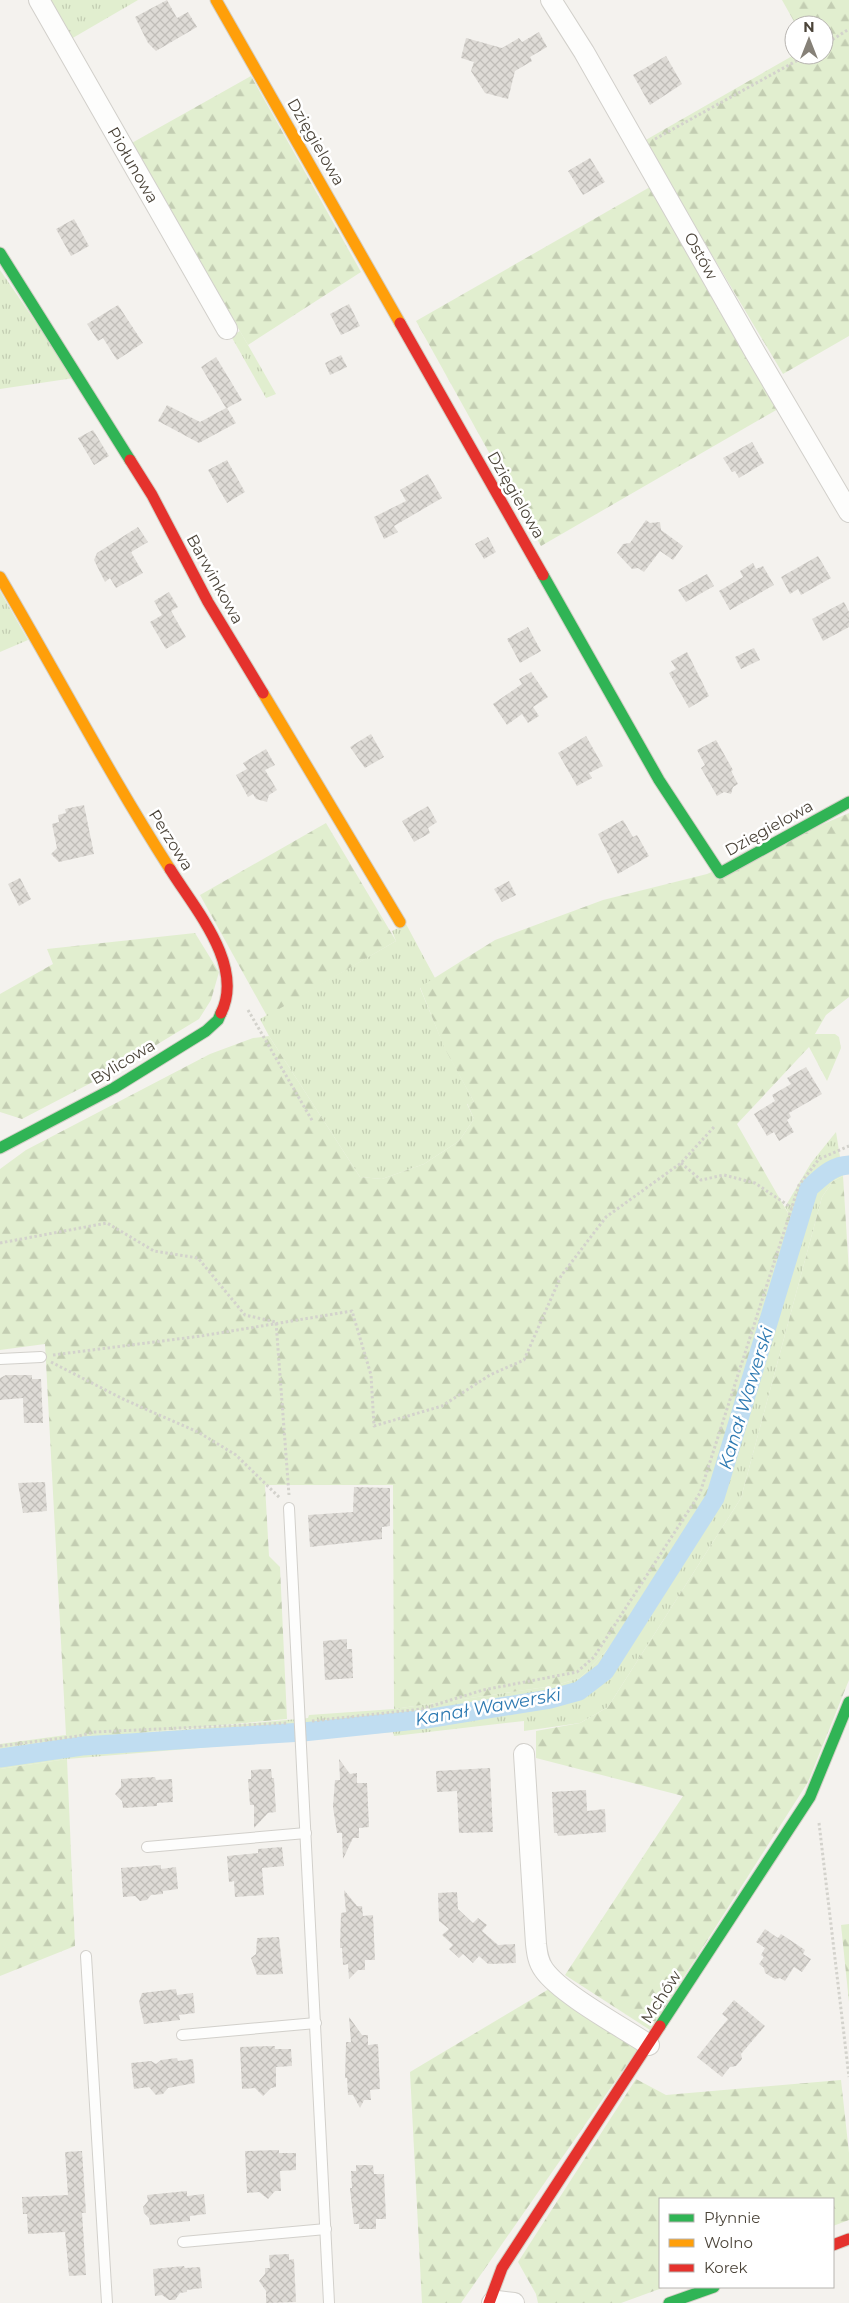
<svg xmlns="http://www.w3.org/2000/svg" width="849" height="2303" font-family="Montserrat,sans-serif">
  <style>
    .grass { fill: url(#grass-tufts) }
    .forest { fill: url(#forest-firs) }
    .lines { fill: none; stroke-linecap: round; stroke-linejoin: round }
    .canal { stroke: #c0ddf1; stroke-width: 19 }
    .building { fill: url(#building-cross-hatch) }
    .lane-casing { stroke: #d2d0cb; stroke-width: 12 }
    .street-casing { stroke: #d2d0cb; stroke-width: 22 }
    .fast-casing { stroke: #d3cfc5; stroke-width: 13 }
    .slow-casing { stroke: #d3cfc5; stroke-width: 13 }
    .jam-casing { stroke: #d3cfc5; stroke-width: 13 }
    .path { stroke: #d3d2cc; stroke-width: 3; stroke-dasharray: 2.5 2.5; stroke-linecap: butt }
    .lane { stroke: #fdfdfc; stroke-width: 10 }
    .street { stroke: #fdfdfc; stroke-width: 20 }
    .fast { stroke: #30b455; stroke-width: 11 }
    .slow { stroke: #ff9f0a; stroke-width: 11 }
    .jam { stroke: #e5322d; stroke-width: 11 }
    .labels { text-anchor: middle; dominant-baseline: central; stroke-width: 5; stroke-linejoin: round; paint-order: stroke }
    .street-label { font-size: 16px; fill: #4b4439; stroke: #fff }
    .water-label { font-size: 18px; font-style: italic; fill: #2e7ab2; stroke: #fff }
  </style>
  <defs>
    <pattern id="grass-tufts" width="24" height="20" patternUnits="userSpaceOnUse" patternTransform="scale(1.25)"><rect width="24" height="20" fill="#e1eecf"/><path d="M3 7l-1-3M5 7V3M7 7l1-3M15 17l-1-3M17 17v-4M19 17l1-3" fill="none" stroke="#c3cdb2"/></pattern>
    <pattern id="forest-firs" width="22" height="20" patternUnits="userSpaceOnUse" patternTransform="scale(1.25)"><rect width="22" height="20" fill="#e1eecf"/><path d="M5 1l3.5 6h-7zM16 11l3.5 6h-7z" fill="#c3cdb2"/></pattern>
    <pattern id="building-cross-hatch" width="8" height="8" patternUnits="userSpaceOnUse" patternTransform="scale(1.25)"><rect width="8" height="8" fill="#dedbd6"/><path d="M0 0l8 8M0 8l8-8" fill="none" stroke="#c0bdb8"/></pattern>
  </defs>
  <rect width="100%" height="100%" fill="#f4f2ee"/>
  <g class="grass">
    <polygon points="48,0 138,0 71,39"/>
    <polygon points="0,270 74,378 0,389"/>
    <polygon points="240,331 276,394 266,398 231,336"/>
    <polygon points="0,591 28,640 0,652"/>
    <polygon points="406,924 435,978 420,988 444,1046 474,1102 467,1104 474,1119 459,1141 424,1164 382,1179 360,1177 269,1036 260,1019 396,941 392,931"/>
    <polygon points="836,1132 843,1176 833,1181 822,1197 741,1498 608,1707 580,1723 524,1731 524,1721 394,1736 393,1732 67,1759 0,1769 0,1750 22,1744 308,1718 309,1715 394,1709 553,1686 580,1678 608,1649 697,1518 708,1493 792,1220 785,1207 811,1163"/>
  </g>
  <g class="forest">
    <polygon points="782,0 849,0 849,336 783,374 644,141 794,55 824,55 824,25 796,25"/>
    <polygon points="251,76 361,272 248,345 130,144"/>
    <polygon points="650,187 778,409 541,546 416,321"/>
    <polygon points="849,813 849,997 826,1015 815,1034 835,1034 839,1037 841,1048 827,1081 809,1047 737,1124 792,1220 708,1493 697,1518 608,1649 580,1678 553,1686 394,1709 393,1485 265,1485 269,1556 280,1567 287,1719 22,1744 0,1750 0,1744 66,1735 45,1344 0,1350 0,1169 26,1150 210,1054 253,1038 269,1036 360,1177 382,1179 424,1164 459,1141 474,1119 467,1103 474,1102 444,1047 420,987 495,940 603,900 707,874"/>
    <polygon points="326,823 396,941 267,1016 200,895"/>
    <polygon points="195,933 219,972 211,1000 199,1019 110,1073 22,1119 0,1112 0,994 53,964 47,949"/>
    <polygon points="843,1176 849,1272 849,1680 808,1782 650,2030 565,1975 683,1796 536,1758 536,1731 580,1723 608,1707 741,1498 822,1197 833,1181"/>
    <polygon points="67,1759 75,1946 0,1976 0,1769"/>
    <polygon points="849,1924 849,2002 841,1925"/>
    <polygon points="549,1989 639,2047 461,2303 422,2303 410,2072"/>
    <polygon points="636,2079 666,2095 841,2080 849,2153 849,2220 833,2226 833,2199 660,2199 660,2287 665,2287 621,2303 538,2303 536,2294 518,2262"/>
  </g>
  <g class="lines">
    <path class="canal" d="M 0,1758 L 82,1746 L 303,1732 L 426,1719 L 550,1699 L 579,1691 L 605,1671 L 715,1498 L 809,1188 C 822,1177 831,1166 849,1165"/>
  </g>
  <g class="building">
    <polygon points="167,0 177,18 188,12 197,27 156,51 148,43 135,17"/>
    <polygon points="539,32 547,47 530,57 532,61 515,71 508,99 485,93 471,71 474,62 461,58 466,38 502,48 519,38 522,42"/>
    <polygon points="666,56 682,84 650,105 633,75"/>
    <polygon points="590,158 605,182 583,195 568,171"/>
    <polygon points="74,219 89,246 71,256 56,229"/>
    <polygon points="349,304 360,326 341,335 330,314"/>
    <polygon points="118,305 143,343 117,360 103,338 98,341 87,324"/>
    <polygon points="341,355 347,367 330,375 325,363"/>
    <polygon points="216,357 242,400 227,408 236,423 199,443 158,421 167,405 200,422 226,408 201,367"/>
    <polygon points="93,430 109,456 94,465 78,438"/>
    <polygon points="752,442 764,463 739,478 735,471 732,472 723,458"/>
    <polygon points="227,460 245,492 227,503 208,470"/>
    <polygon points="428,474 442,498 394,526 398,532 384,539 374,517 406,501 400,490"/>
    <polygon points="646,520 650,523 660,522 661,530 683,546 673,560 660,551 644,572 638,568 632,569 617,553 623,544 630,543"/>
    <polygon points="138,527 148,542 131,552 143,573 116,588 110,578 105,582 94,560 97,553"/>
    <polygon points="488,537 496,552 484,559 475,544"/>
    <polygon points="818,556 831,578 801,595 798,589 790,594 781,577"/>
    <polygon points="753,563 756,569 763,566 774,585 730,610 719,591 743,577 740,571"/>
    <polygon points="707,574 714,586 686,602 678,590"/>
    <polygon points="169,592 178,607 171,611 186,637 166,649 150,622 162,615 154,601"/>
    <polygon points="844,602 849,612 849,627 823,641 812,619"/>
    <polygon points="528,627 541,651 520,663 507,639"/>
    <polygon points="754,648 760,660 741,669 735,657"/>
    <polygon points="687,652 709,696 689,708 669,673 676,669 671,661"/>
    <polygon points="531,672 548,697 533,707 539,716 528,723 522,714 507,725 493,704 522,684 519,679"/>
    <polygon points="371,734 384,757 365,768 350,747"/>
    <polygon points="586,736 603,766 589,773 592,778 577,786 558,753"/>
    <polygon points="716,740 733,770 731,771 738,784 733,787 731,794 724,792 717,796 701,768 705,765 697,750"/>
    <polygon points="266,749 275,765 265,770 277,790 269,795 267,802 256,799 253,794 248,797 236,775 247,769 243,763"/>
    <polygon points="84,805 94,854 59,862 51,854 57,848 52,824 59,822 58,815 66,813 65,809"/>
    <polygon points="428,806 437,822 428,828 430,833 414,842 402,821"/>
    <polygon points="623,820 633,837 637,835 649,856 618,874 598,834"/>
    <polygon points="20,878 31,899 19,906 8,884"/>
    <polygon points="509,881 516,895 502,902 494,889"/>
    <polygon points="806,1067 822,1094 789,1113 791,1117 787,1120 794,1132 779,1141 774,1132 767,1136 754,1114 775,1101 772,1095 791,1084 787,1078"/>
    <polygon points="6,1375 32,1375 32,1379 41,1379 43,1423 24,1423 23,1398 0,1400 0,1378"/>
    <polygon points="45,1482 47,1511 23,1513 18,1483"/>
    <polygon points="354,1487 390,1488 390,1526 382,1527 382,1539 310,1547 308,1515 353,1512"/>
    <polygon points="347,1639 347,1649 352,1649 353,1678 325,1680 323,1641"/>
    <polygon points="339,1759 350,1774 357,1773 357,1783 367,1783 369,1827 359,1828 359,1838 353,1838 343,1859 342,1833 337,1833 333,1807 335,1780 340,1780"/>
    <polygon points="490,1768 493,1832 459,1833 457,1791 437,1792 436,1771"/>
    <polygon points="271,1769 272,1778 274,1778 276,1812 268,1813 254,1828 254,1805 250,1805 248,1779 251,1779 251,1770"/>
    <polygon points="155,1777 156,1780 172,1779 173,1802 157,1803 157,1806 123,1808 122,1801 115,1794 121,1787 121,1779"/>
    <polygon points="586,1790 587,1811 605,1809 606,1832 558,1836 557,1833 554,1833 552,1792"/>
    <polygon points="282,1847 284,1866 262,1868 264,1895 235,1897 234,1881 229,1882 227,1856 258,1853 258,1849"/>
    <polygon points="161,1865 161,1869 176,1867 178,1889 163,1891 163,1894 151,1895 147,1900 140,1901 135,1896 123,1897 121,1868"/>
    <polygon points="344,1890 357,1906 362,1906 363,1916 373,1915 375,1960 365,1960 365,1970 358,1970 349,1979 348,1964 343,1965 342,1948 340,1948 341,1913 346,1912"/>
    <polygon points="457,1892 458,1909 473,1923 478,1918 487,1925 482,1931 498,1945 515,1944 516,1963 488,1964 479,1956 473,1963 463,1954 459,1958 449,1949 453,1945 442,1935 449,1929 439,1921 438,1893"/>
    <polygon points="765,1929 778,1938 781,1934 805,1950 803,1954 811,1959 802,1972 794,1967 785,1981 780,1978 775,1979 765,1973 764,1968 759,1964 764,1957 761,1955 765,1948 756,1942"/>
    <polygon points="279,1937 283,1974 257,1975 251,1958 256,1954 257,1938"/>
    <polygon points="176,1989 177,1995 193,1993 195,2013 179,2015 180,2020 144,2024 139,2002 142,1993"/>
    <polygon points="734,2000 765,2026 741,2054 742,2059 736,2066 730,2067 722,2077 697,2057 728,2019 722,2014"/>
    <polygon points="349,2017 362,2035 368,2035 368,2045 378,2044 380,2089 370,2090 371,2100 364,2100 360,2108 353,2095 348,2095 347,2078 345,2078 346,2042 351,2042"/>
    <polygon points="275,2046 275,2049 291,2049 292,2066 276,2067 276,2087 271,2088 263,2096 255,2088 242,2089 240,2047"/>
    <polygon points="177,2058 178,2061 193,2059 195,2083 168,2088 163,2094 156,2095 149,2087 134,2089 131,2063 151,2061 156,2064 161,2060"/>
    <polygon points="279,2150 279,2153 296,2153 296,2170 280,2171 281,2191 275,2191 268,2199 259,2192 247,2193 245,2151"/>
    <polygon points="82,2151 86,2213 82,2213 86,2275 69,2276 65,2232 28,2234 27,2214 23,2214 22,2197 68,2195 65,2152"/>
    <polygon points="356,2165 373,2165 374,2174 384,2174 386,2219 376,2219 376,2229 359,2229 359,2224 354,2224 350,2188 352,2188 351,2171 356,2171"/>
    <polygon points="187,2191 187,2196 204,2194 206,2214 190,2216 190,2221 150,2225 149,2218 144,2213 143,2207 148,2201 147,2195"/>
    <polygon points="289,2254 289,2260 294,2259 296,2302 266,2303 266,2291 259,2281 265,2274 265,2268 270,2268 269,2255"/>
    <polygon points="184,2266 185,2268 200,2267 202,2288 187,2290 187,2292 180,2293 175,2300 169,2300 162,2295 155,2296 153,2269"/>
  </g>
  <g class="lines">
    <defs>
      <g id="lane">
        <polyline points="0,1359 41,1357"/>
        <polyline points="289,1508 329,2303"/>
        <polyline points="147,1847 306,1833"/>
        <polyline points="86,1956 107,2303"/>
        <polyline points="182,2035 316,2023"/>
        <polyline points="183,2242 326,2229"/>
      </g>
      <g id="street">
        <polyline points="39,0 227,329"/>
        <polyline points="551,0 584,52 756,354 849,512"/>
        <path d="M 524,1754 L 536,1944 C 537,1953 538,1962 544,1970 C 561,1994 622,2027 649,2045"/>
        <polyline points="492,2303 497,2301 514,2303"/>
      </g>
      <g id="fast">
        <polyline points="0,253 130,460"/>
        <polyline points="543,575 659,780 720,873 849,802"/>
        <polyline points="0,1148 114,1088 206,1031 218,1020 221,1013"/>
        <polyline points="660,2026 810,1797 849,1702"/>
        <polyline points="669,2303 714,2287"/>
      </g>
      <g id="slow">
        <polyline points="216,0 400,323"/>
        <path d="M 0,577 C 57,674 109,774 170,869"/>
        <polyline points="263,693 400,922"/>
      </g>
      <g id="jam">
        <polyline points="400,323 543,575"/>
        <polyline points="130,460 152,495 208,602 263,693"/>
        <path d="M 170,869 C 194,908 245,965 221,1013"/>
        <polyline points="833,2245 849,2239"/>
        <polyline points="489,2303 502,2268 660,2026"/>
      </g>
    </defs>
    <use href="#lane" class="lane-casing"/>
    <use href="#street" class="street-casing"/>
    <use href="#fast" class="fast-casing"/>
    <use href="#slow" class="slow-casing"/>
    <use href="#jam" class="jam-casing"/>
    <g class="path">
      <polyline points="824,45 849,29"/>
      <polyline points="655,139 807,55"/>
      <polyline points="248,1010 313,1122"/>
      <polyline points="681,1163 701,1180 724,1175 755,1183 792,1208"/>
      <polyline points="0,1243 107,1223 154,1251 198,1258 245,1315 276,1322 289,1495"/>
      <polyline points="53,1355 201,1336 352,1311 371,1375 374,1426 442,1406 490,1375 524,1360 561,1276 606,1217 681,1163 714,1127"/>
      <polyline points="51,1362 125,1400 198,1432 236,1455 280,1498"/>
      <polyline points="312,1721 422,1709 483,1690 577,1672 594,1657 700,1493 799,1185 819,1159 849,1146"/>
      <polyline points="0,1746 79,1736 94,1732 288,1723"/>
      <polyline points="819,1823 849,2077"/>
    </g>
    <use href="#lane" class="lane"/>
    <use href="#street" class="street"/>
    <use href="#fast" class="fast"/>
    <use href="#slow" class="slow"/>
    <use href="#jam" class="jam"/>
  </g>
  <g class="labels">
    <g class="street-label">
      <text transform="translate(316 142) rotate(60)">Dzięgielowa</text>
      <text transform="translate(133 165) rotate(60)">Piołunowa</text>
      <text transform="translate(701 256) rotate(61)">Ostów</text>
      <text transform="translate(516 495) rotate(60)">Dzięgielowa</text>
      <text transform="translate(215 579) rotate(61)">Barwinkowa</text>
      <text transform="translate(769 828) rotate(-29)">Dzięgielowa</text>
      <text transform="translate(171 840) rotate(58)">Perzowa</text>
      <text transform="translate(123 1062) rotate(-31)">Bylicowa</text>
      <text transform="translate(661 1997) rotate(-57)">Mchów</text>
    </g>
    <g class="water-label">
      <text transform="translate(746 1398) rotate(-73)">Kanał Wawerski</text>
      <text transform="translate(488 1707) rotate(-10)">Kanał Wawerski</text>
    </g>
  </g>
  <rect x="659" y="2198" width="175" height="90" fill="#ffffff" stroke="#b7b4b0"/>
  <rect x="669" y="2214" width="25" height="8" fill="#30b455" stroke="#b7b4b0"/>
  <text x="704" y="2223" font-size="15" fill="#4b4439">Płynnie</text>
  <rect x="669" y="2239" width="25" height="8" fill="#ff9f0a" stroke="#b7b4b0"/>
  <text x="704" y="2248" font-size="15" fill="#4b4439">Wolno</text>
  <rect x="669" y="2264" width="25" height="8" fill="#e5322d" stroke="#b7b4b0"/>
  <text x="704" y="2273" font-size="15" fill="#4b4439">Korek</text>
  <g transform="translate(809 40)"><circle r="24" fill="#ffffff" stroke="#b7b4b0"/>
  <path d="M0-4L9 19L0 12L-9 19Z" fill="#868178"/>
  <text y="-8" font-size="14" font-weight="bold" text-anchor="middle" fill="#4b4439">N</text>
  </g>
</svg>
